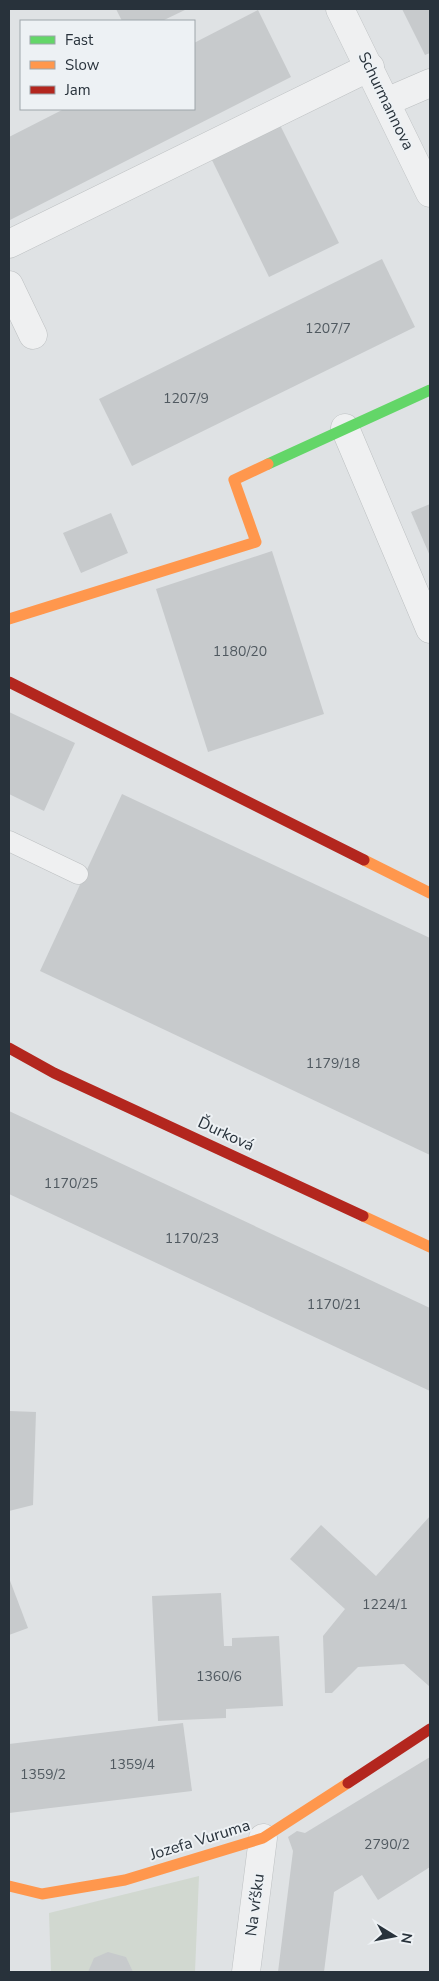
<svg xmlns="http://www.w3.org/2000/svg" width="439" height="1981" font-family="'Nunito Sans',sans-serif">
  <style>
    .green { fill: #d1d8d0 }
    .building { fill: #c7cacc }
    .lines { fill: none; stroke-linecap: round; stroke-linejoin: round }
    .lane-casing { stroke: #bdc0c2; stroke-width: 21 }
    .street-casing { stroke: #bdc0c2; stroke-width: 29 }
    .lane { stroke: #eff0f1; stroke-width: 20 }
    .street { stroke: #eff0f1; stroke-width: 28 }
    .fast { stroke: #63d668; stroke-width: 11 }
    .slow { stroke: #ff974d; stroke-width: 11 }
    .jam { stroke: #b3261e; stroke-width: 11 }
    .labels { text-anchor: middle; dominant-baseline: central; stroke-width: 4; stroke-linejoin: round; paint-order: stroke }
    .number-label { font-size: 14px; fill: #505960 }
    .street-label { font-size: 16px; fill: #28323b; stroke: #edf1f4 }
  </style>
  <rect width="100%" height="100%" fill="#dfe2e4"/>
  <polygon class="green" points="199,1876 195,1972 51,1972 49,1913"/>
  <g class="building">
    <polygon points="116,9 187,9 162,21 122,21"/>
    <polygon points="402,9 430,9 430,53 425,55"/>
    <polygon points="258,10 291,77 10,220 9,137 64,109 194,109 194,43"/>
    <polygon points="279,123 339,243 269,277 210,156"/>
    <polygon points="382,259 415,327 132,466 99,399"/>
    <polygon points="430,504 430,556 411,512"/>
    <polygon points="111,513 128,553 81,573 63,533"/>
    <polygon points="272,551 324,714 208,752 156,589"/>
    <polygon points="9,712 75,743 44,811 9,794"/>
    <polygon points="122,794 430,938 430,1155 40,971"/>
    <polygon points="9,1111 430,1308 430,1391 9,1194"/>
    <polygon points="9,1411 36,1412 33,1505 9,1511"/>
    <polygon points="430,1516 430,1685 429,1686 404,1664 358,1667 332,1693 325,1693 323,1636 345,1609 290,1559 321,1525 376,1576"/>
    <polygon points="9,1578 28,1628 9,1635"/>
    <polygon points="221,1593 224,1646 232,1646 232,1638 279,1636 283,1706 226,1709 226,1718 158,1721 152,1596"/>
    <polygon points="183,1723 192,1791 9,1813 9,1744"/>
    <polygon points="430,1757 430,1867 378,1900 362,1875 334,1892 324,1972 278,1972 293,1851 288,1837 297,1831 305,1833"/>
    <polygon points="108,1952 126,1957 133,1972 88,1972 94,1958"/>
  </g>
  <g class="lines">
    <defs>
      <polyline id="lane" points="9,841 78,874"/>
      <g id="street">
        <polyline points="340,9 430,193"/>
        <polyline points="386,102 430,83"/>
        <polyline points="9,244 370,67"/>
        <polyline points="9,285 33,335"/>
        <polyline points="345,428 430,629"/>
        <polyline points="246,1972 263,1838"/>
      </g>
    </defs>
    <use href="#lane" class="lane-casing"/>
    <use href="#street" class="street-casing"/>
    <use href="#lane" class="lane"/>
    <use href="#street" class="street"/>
    <polyline class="fast" points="268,464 430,390"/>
    <g class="slow">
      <polyline points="9,619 256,542 234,480 268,464"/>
      <polyline points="364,860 430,893"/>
      <polyline points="363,1216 430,1247"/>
      <polyline points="9,1886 42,1894 125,1880 263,1838 348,1783"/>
    </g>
    <g class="jam">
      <polyline points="9,682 364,860"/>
      <polyline points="9,1048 54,1073 363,1216"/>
      <polyline points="348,1783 430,1729"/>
    </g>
  </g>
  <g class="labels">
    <g class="number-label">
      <text x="328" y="328">1207/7</text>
      <text x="186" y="398">1207/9</text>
      <text x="240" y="651">1180/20</text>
      <text x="333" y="1063">1179/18</text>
      <text x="71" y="1183">1170/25</text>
      <text x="192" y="1238">1170/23</text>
      <text x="334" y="1304">1170/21</text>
      <text x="385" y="1604">1224/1</text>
      <text x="219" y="1676">1360/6</text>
      <text x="132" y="1764">1359/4</text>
      <text x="43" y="1774">1359/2</text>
      <text x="387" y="1844">2790/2</text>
    </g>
    <g class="street-label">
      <text transform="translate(386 101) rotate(64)">Schurmannova</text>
      <text transform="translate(226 1134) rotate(25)">Ďurková</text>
      <text transform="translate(200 1840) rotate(-17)">Jozefa Vuruma</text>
      <text transform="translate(255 1905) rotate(-83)">Na vŕšku</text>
    </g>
  </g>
  <rect width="439" height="1981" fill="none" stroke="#28323b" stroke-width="20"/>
  <rect x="20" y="20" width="175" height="90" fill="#edf1f4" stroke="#9ea5aa"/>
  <rect x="30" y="36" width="25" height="8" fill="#63d668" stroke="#9ea5aa"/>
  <text x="65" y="45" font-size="15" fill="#28323b">Fast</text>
  <rect x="30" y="61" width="25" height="8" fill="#ff974d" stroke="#9ea5aa"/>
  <text x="65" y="70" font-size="15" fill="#28323b">Slow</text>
  <rect x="30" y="86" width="25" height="8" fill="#b3261e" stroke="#9ea5aa"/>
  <text x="65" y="95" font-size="15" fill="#28323b">Jam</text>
  <g transform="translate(394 1936) rotate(100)" stroke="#edf1f4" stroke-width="4" paint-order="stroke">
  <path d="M0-4L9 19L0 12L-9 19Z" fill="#28323b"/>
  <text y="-8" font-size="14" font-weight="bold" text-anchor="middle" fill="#28323b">N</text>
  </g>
</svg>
